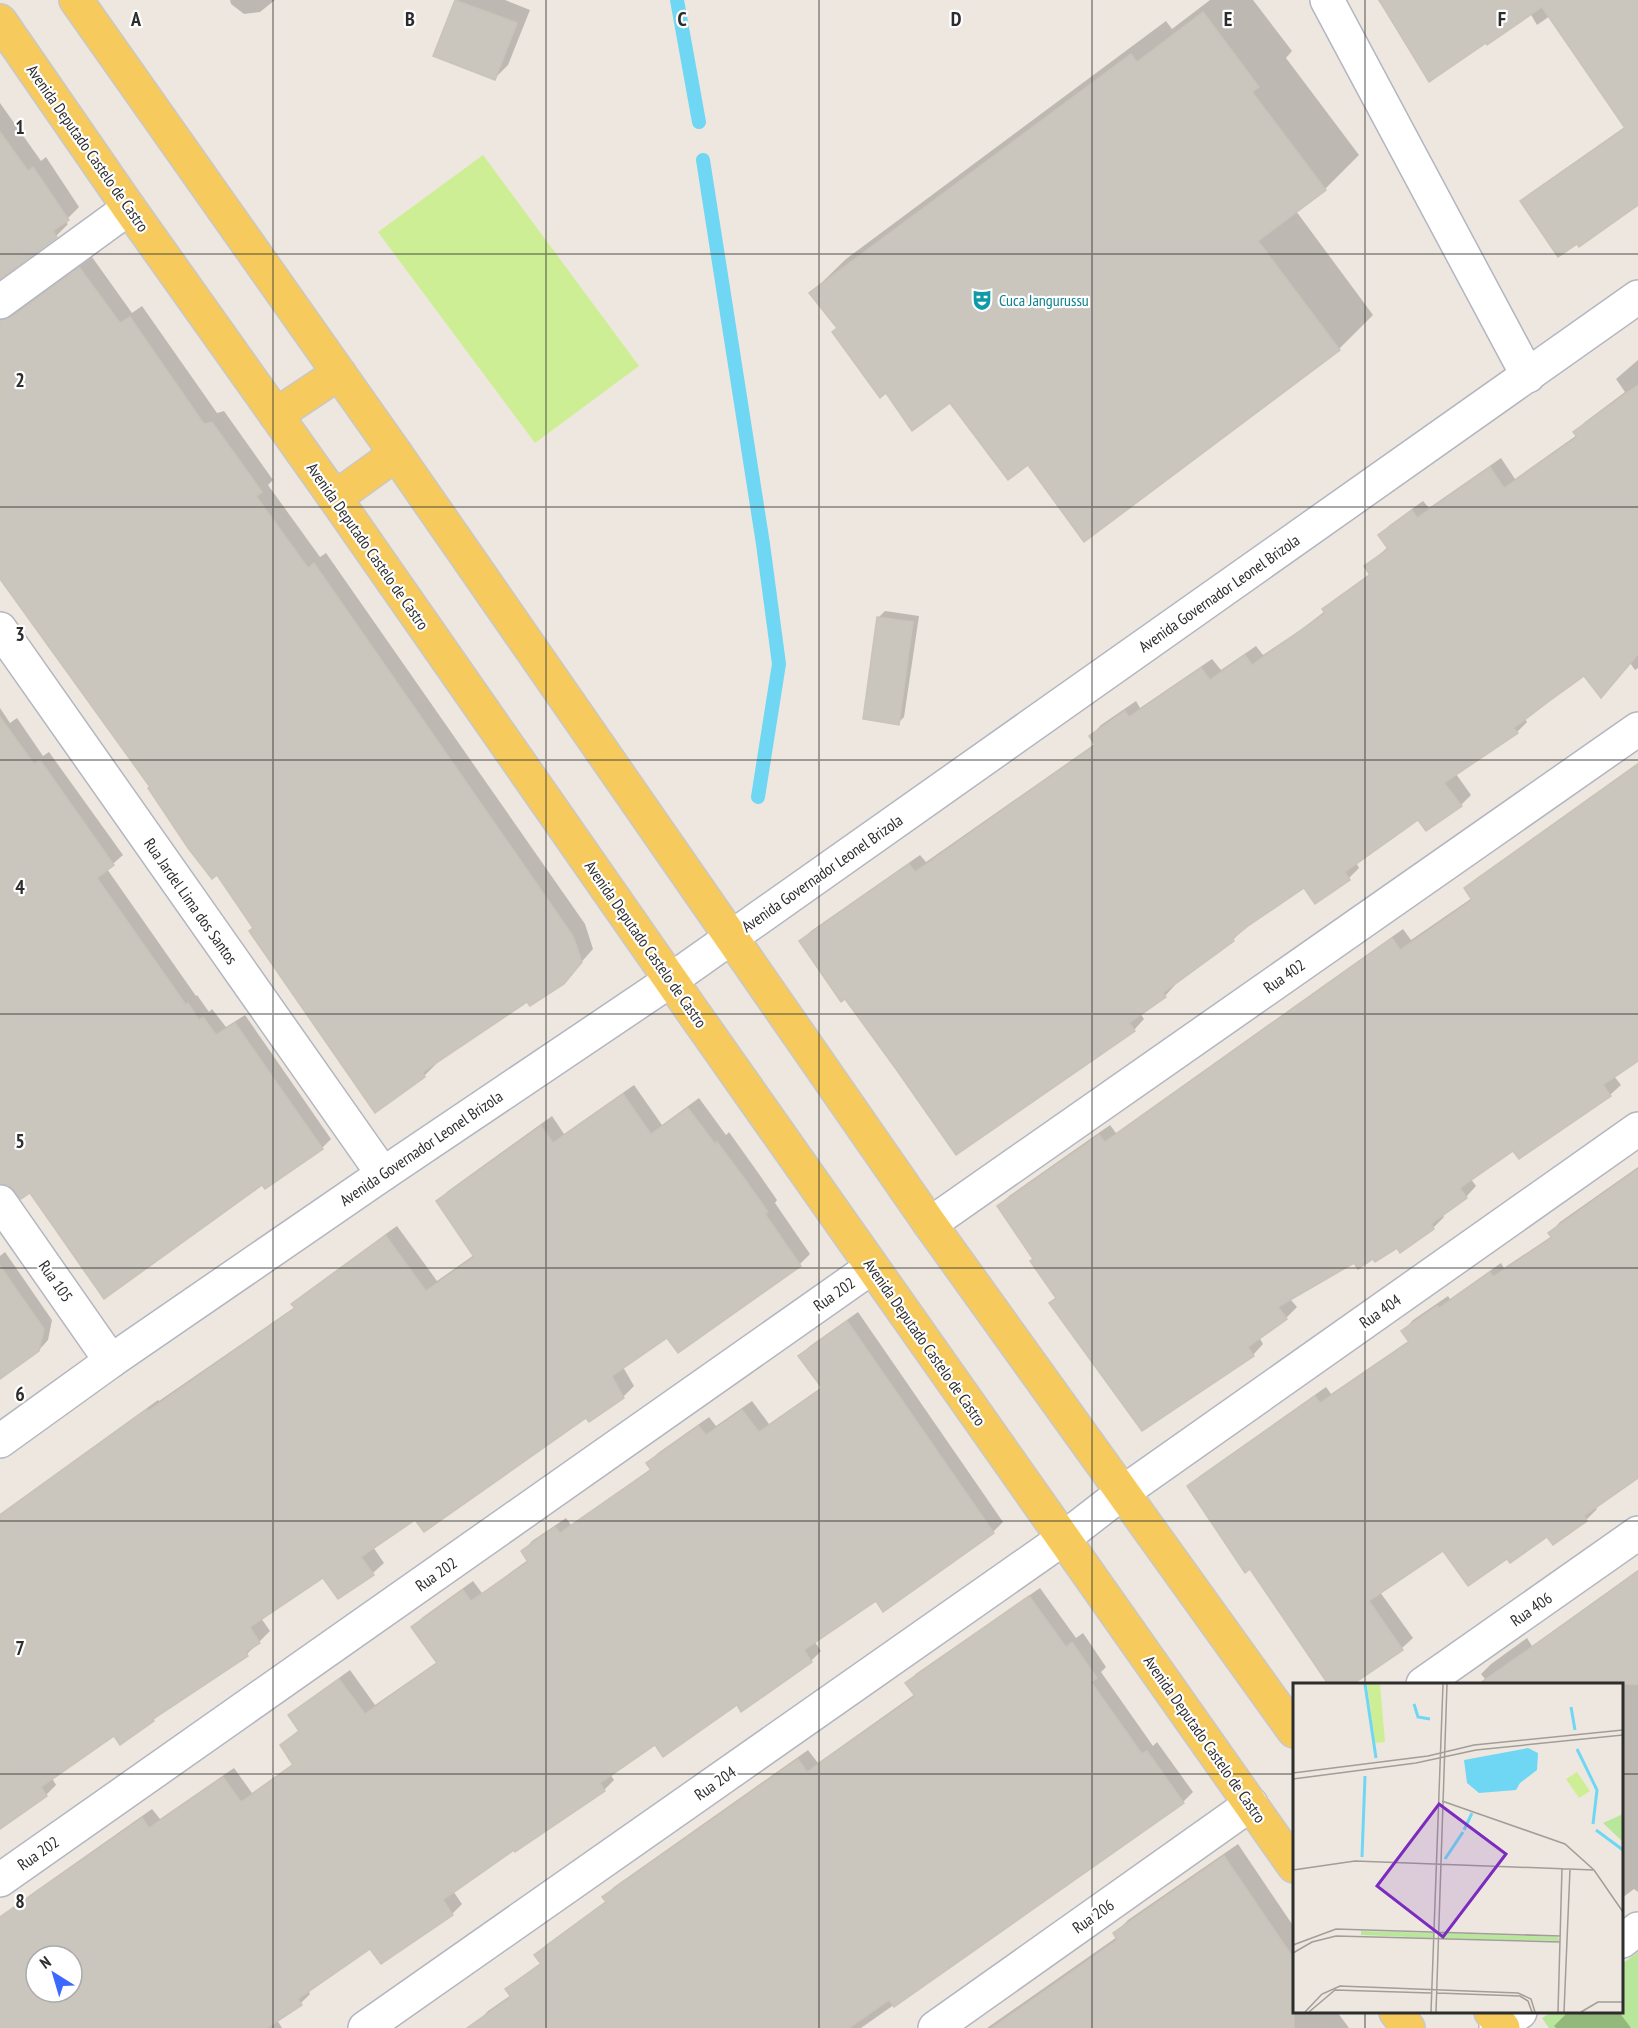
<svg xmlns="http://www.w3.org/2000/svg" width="1638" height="2028" font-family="'PT Sans Narrow',sans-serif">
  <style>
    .green { fill: #b8e69a }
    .pitch { fill: #cdee95 }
    .shadow { fill: #0003; fill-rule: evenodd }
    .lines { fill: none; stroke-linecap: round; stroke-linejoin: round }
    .stream { stroke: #6fd7f3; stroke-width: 14 }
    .building { fill: #cac5bd; stroke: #cac3b8; stroke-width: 1.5; fill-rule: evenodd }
    .minor-casing { stroke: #b3b6c0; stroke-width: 36 }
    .major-casing { stroke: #c8c8c8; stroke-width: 36 }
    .minor { stroke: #fff; stroke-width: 33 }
    .major { stroke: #f6ca5d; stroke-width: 33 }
    .grid { fill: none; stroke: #2d2d2d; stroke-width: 1.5; stroke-opacity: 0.55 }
    .labels { text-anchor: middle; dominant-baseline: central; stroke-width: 4.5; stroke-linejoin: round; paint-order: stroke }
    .street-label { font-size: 16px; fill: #2d2d2d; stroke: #fff }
    .culture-label { font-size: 16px; fill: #0d838f; stroke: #fff; text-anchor: start }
    .inset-river { fill: none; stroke: #6fd7f3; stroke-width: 3 }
    .inset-road { fill: none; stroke: #a19d98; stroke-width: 1.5 }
    .view { fill: #7b2cbf; fill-opacity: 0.15; stroke: #7b2cbf; stroke-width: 3 }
    .inset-edge { fill: none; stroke: #2d2d2d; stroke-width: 3 }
    .grid-label { font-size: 20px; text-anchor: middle; font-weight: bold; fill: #2d2d2d; stroke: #fff; stroke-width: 4.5; stroke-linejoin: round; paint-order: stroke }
  </style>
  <rect width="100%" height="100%" fill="#eee7df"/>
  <polygon class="green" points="1638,1952 1638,2028 1549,2028 1542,2018 1552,2012 1622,2012 1622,1964"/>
  <polygon class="pitch" points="483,155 639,366 535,443 378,232"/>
  <g class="shadow">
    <polygon points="230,0 275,0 260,12 244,14 231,4"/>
    <polygon points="457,0 505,0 530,10 508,65 495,78 435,55"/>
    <polygon points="1210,0 1253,0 1292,51 1286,58 1359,155 1325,189 1296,211 1373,315 1339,349 1028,463 950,401 838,328 811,293 846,259 1166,21 1172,29"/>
    <polygon points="1378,0 1638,0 1638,202 1522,201 1529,194 1626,126 1550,16 1537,25 1530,13 1382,1 1380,3"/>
    <polygon points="0,103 41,161 46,157 79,207 65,221 68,224 56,236 0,277"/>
    <polygon points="92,257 132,313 142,306 217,413 224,411 273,480 268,485 320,557 326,553 585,924 593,949 563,983 528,1000 435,1062 436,1064 424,1076 255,928 217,873 151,787 0,576 0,304 15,309 24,306"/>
    <polygon points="1638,360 1638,668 1635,670 1630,663 1585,674 1524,718 1527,722 1517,732 1456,774 1471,795 1461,805 1418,818 1356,862 1359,868 1349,878 1305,886 1247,925 1233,940 1174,983 1175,985 1165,996 1140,1013 1144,1019 1134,1030 845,997 801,941 811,931 920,855 926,862 1096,743 1091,736 1101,725 1136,701 1140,708 1212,659 1221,670 1256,646 1263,655 1302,629 1325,611 1324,609 1335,599 1371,573 1366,566 1388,547 1380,535 1390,525 1423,501 1429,508 1501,458 1515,479 1577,435 1575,432 1585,422 1625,392 1616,379"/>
    <polygon points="885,611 919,616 904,717 898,723 879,617"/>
    <polygon points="0,708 10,723 17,718 43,756 49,752 123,855 107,869 196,996 197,995 209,1012 212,1009 226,1027 245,1015 331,1139 322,1148 262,1183 31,1191 0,1151"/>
    <polygon points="1638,763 1638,1059 1614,1076 1621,1085 1610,1095 1514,1149 1471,1179 1476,1186 1466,1197 1442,1214 1444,1217 1433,1228 1401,1251 1397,1246 1373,1257 1354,1261 1290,1299 1297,1307 1286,1318 1259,1337 1263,1344 1253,1355 1057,1297 1034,1259 999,1207 1009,1196 1110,1125 1116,1133 1403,929 1411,940 1472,898 1466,888 1477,878"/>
    <polygon points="634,1085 662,1125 699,1098 726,1135 729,1132 754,1167 777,1200 775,1203 810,1254 800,1264 667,1336 623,1367 634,1386 623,1397 586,1416 415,1518 373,1547 384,1563 373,1573 338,1597 323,1576 261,1618 270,1631 247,1654 161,1712 153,1720 114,1734 52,1778 56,1785 46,1795 0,1828 0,1514 158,1400 159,1401 295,1307 293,1304 304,1294 394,1228 397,1226 437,1281 474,1255 438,1202 448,1191 552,1116 564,1134"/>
    <polygon points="1638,1167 1638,1464 1595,1507 1597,1509 1586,1520 1553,1543 1547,1535 1507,1557 1443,1548 1380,1592 1413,1638 1402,1648 1351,1684 1330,1684 1251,1567 1189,1487 1200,1476 1326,1387 1331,1394 1410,1340 1403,1331 1413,1320 1448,1296 1450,1299 1501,1263 1504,1268 1552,1236 1550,1233 1560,1222"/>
    <polygon points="5,1252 52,1320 48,1340 39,1350 0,1377 0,1256"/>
    <path d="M 858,1312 L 1003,1522 L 993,1532 L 884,1610 L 876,1599 L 814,1641 L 821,1651 L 811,1661 L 742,1710 L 737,1703 L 655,1742 L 610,1774 L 614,1780 L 604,1790 L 516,1850 L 515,1847 L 453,1891 L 462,1904 L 452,1914 L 370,1947 L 308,1990 L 310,1994 L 301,2003 L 277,2020 L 282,2028 L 0,2028 L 0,1928 L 30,1895 L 152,1809 L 160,1819 L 234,1768 L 252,1793 L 294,1763 L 282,1745 L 300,1729 L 290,1716 L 300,1706 L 350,1670 L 375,1705 L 437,1662 L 413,1627 L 423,1617 L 473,1581 L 482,1593 L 528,1560 L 523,1551 L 532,1541 L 566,1518 L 571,1525 L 652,1468 L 648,1463 L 658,1453 L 709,1417 L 716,1426 L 752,1401 L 769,1424 L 822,1387 L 800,1356 L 810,1346 ZM 36,1956 L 72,1956 L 72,1992 L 36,1992 Z"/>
    <polygon points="1638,1570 1638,1892 1634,1889 1622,1898 1622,1684 1478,1684 1485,1679 1481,1674 1491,1664 1527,1638 1532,1646"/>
    <polygon points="1040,1588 1076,1638 1083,1633 1106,1667 1101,1672 1153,1746 1157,1742 1193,1792 1183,1802 861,2028 472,2028 488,2011 511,1995 507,1990 517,1980 542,1962 536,1955 546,1945 606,1901 604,1897 614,1887 808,1750 818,1763 915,1694 907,1683 917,1673"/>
    <polygon points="1238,1844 1294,1927 1294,2012 1340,2012 1338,2013 1349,2028 987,2028 1117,1937 1115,1933 1128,1920"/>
    <polygon points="1568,2012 1619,2012 1631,2028 1556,2028 1554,2026"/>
  </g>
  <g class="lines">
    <g class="stream">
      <polyline points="677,0 699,122"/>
      <polyline points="703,160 763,544 779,664 758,797"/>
    </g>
  </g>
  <g class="building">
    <polygon points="455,0 517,23 495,80 433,56"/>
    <polygon points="1379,0 1638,0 1638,205 1579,247 1577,244 1558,257 1520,201 1625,128 1542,7 1487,45 1486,43 1429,82"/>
    <polygon points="1203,12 1259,87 1252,92 1326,190 1258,241 1340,350 1084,542 1028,465 1008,480 950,403 912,431 886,393 880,398 832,332 837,328 809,293 1131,54 1137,62"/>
    <polygon points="0,132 28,171 33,167 69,220 53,231 57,237 0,279"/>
    <polygon points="79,267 120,323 130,317 204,424 212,422 262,492 256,496 308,568 314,563 573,936 582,962 564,984 530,1006 527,1002 423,1072 425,1077 375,1113 249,931 253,928 217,875 212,879 188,848 148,788 150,787 0,579 0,320 11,317"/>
    <polygon points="1638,385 1638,654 1601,698 1584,676 1548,702 1514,728 1518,733 1444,783 1462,806 1426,831 1418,820 1345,872 1350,880 1315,904 1304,888 1248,926 1232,939 1234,941 1163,993 1166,997 1129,1023 1135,1031 956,1155 896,1069 845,999 841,1002 799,941 909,864 915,872 1004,809 1095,745 1089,736 1125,711 1129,717 1201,668 1210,680 1245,655 1252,665 1325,613 1322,609 1370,575 1364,566 1388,549 1378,535 1412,510 1417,518 1490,467 1504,488 1577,437 1573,432"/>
    <polygon points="877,617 913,622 899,725 863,719"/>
    <polygon points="0,717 34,764 40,760 114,865 97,878 186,1005 188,1003 199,1020 203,1017 216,1035 235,1023 323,1149 265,1189 262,1185 104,1299 30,1193 21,1199 8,1185 0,1184"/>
    <polygon points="1638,764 1638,1061 1603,1085 1611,1096 1519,1159 1513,1151 1460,1188 1467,1198 1431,1224 1434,1229 1400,1253 1397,1248 1375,1262 1373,1259 1358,1269 1354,1263 1278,1307 1287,1319 1248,1347 1254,1356 1142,1431 1049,1303 1056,1298 1030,1261 1033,1259 997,1206 1099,1135 1105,1142 1392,938 1400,950 1472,900 1464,888"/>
    <polygon points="623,1094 651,1134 688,1108 715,1144 717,1142 744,1178 768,1212 765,1214 801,1266 678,1353 667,1338 612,1376 624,1398 589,1422 586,1418 424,1532 415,1520 361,1557 374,1575 338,1599 323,1578 250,1627 260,1643 246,1652 248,1656 153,1719 154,1721 120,1745 114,1736 41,1787 47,1796 0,1829 0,1515 147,1409 148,1411 295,1308 291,1304 382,1238 386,1236 426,1291 474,1257 436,1201 541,1126 553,1143"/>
    <polygon points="1638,1169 1638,1478 1584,1516 1587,1521 1553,1545 1547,1537 1510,1563 1507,1559 1468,1586 1443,1551 1369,1601 1403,1650 1353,1684 1328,1684 1250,1569 1245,1573 1187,1486 1315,1396 1320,1403 1409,1342 1401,1331 1437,1306 1439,1308 1490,1272 1493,1277 1552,1238 1548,1233"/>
    <polygon points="0,1266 44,1329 39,1351 0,1379"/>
    <path d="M 847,1321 L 994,1533 L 883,1612 L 876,1601 L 804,1650 L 812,1662 L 741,1712 L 737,1705 L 663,1757 L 655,1745 L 600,1783 L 605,1791 L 515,1852 L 514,1850 L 443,1900 L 453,1915 L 381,1964 L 370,1949 L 298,1999 L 302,2005 L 267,2028 L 0,2028 L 0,1917 L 142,1818 L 149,1828 L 223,1777 L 241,1802 L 293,1765 L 280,1745 L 299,1731 L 288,1715 L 339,1679 L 365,1714 L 437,1663 L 411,1627 L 463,1590 L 471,1601 L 528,1562 L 521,1551 L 555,1527 L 560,1533 L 613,1496 L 651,1470 L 646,1463 L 699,1426 L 706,1435 L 742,1410 L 759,1432 L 822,1388 L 798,1356 ZM 36,1956 L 72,1956 L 72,1992 L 36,1992 Z"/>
    <polygon points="1638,1571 1638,1684 1479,1684 1594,1603"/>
    <polygon points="1029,1596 1066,1647 1072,1642 1097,1678 1091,1682 1142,1754 1147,1751 1184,1803 894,2007 889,2000 849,2028 467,2028 511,1997 505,1989 541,1964 534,1955 606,1902 602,1897 798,1759 807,1772 915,1696 905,1683"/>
    <polygon points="1224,1856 1294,1959 1294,2028 992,2028 1117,1940 1113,1933"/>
  </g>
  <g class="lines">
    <defs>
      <g id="minor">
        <polyline points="1327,0 1528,376"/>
        <polyline points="0,302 129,208"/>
        <polyline points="0,629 383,1174"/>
        <polyline points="0,1202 111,1361"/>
        <polyline points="930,1224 1638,729"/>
        <polyline points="0,1441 111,1361 383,1174 671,980 1638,297"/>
        <polyline points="1423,1684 1638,1533"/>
        <polyline points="0,1880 872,1267"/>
        <polyline points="1622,1941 1638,1929"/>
        <polyline points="365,2028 1064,1538 1122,1493 1638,1129"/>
        <polyline points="935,2028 1251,1804"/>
        <polyline points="1496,2028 1520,2012"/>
      </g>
      <g id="major">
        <polyline points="76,0 396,454 930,1224 1294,1731"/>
        <polyline points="0,21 129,208 335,498 693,1012 1294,1866"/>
        <polyline points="276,415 339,373"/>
        <polyline points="335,498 396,454"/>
        <polyline points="1396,2012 1408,2028"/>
        <polyline points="1491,2012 1503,2028"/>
      </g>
    </defs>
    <use href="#minor" class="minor-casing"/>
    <use href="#major" class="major-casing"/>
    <use href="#minor" class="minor"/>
    <use href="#major" class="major"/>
  </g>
  <path class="grid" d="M 273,0 L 273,2028M 546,0 L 546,2028M 819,0 L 819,2028M 1092,0 L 1092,2028M 1365,0 L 1365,1684M 0,254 L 1638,254M 0,507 L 1638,507M 0,760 L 1638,760M 0,1014 L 1638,1014M 0,1268 L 1638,1268M 0,1521 L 1638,1521M 0,1774 L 1294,1774M 1622,1774 L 1638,1774M 1365,2012 L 1365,2028"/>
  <defs>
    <symbol id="theatre-bare" viewBox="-9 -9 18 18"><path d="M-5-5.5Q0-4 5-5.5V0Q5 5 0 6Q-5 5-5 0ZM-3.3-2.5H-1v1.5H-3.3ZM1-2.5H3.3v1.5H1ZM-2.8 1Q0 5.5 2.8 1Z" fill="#0f9aa8" stroke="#fff" stroke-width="2.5" paint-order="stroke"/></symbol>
  </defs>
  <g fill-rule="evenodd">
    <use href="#theatre-bare" x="967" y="285" width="30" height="30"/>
  </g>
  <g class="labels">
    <g class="street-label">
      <text transform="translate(88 148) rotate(55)">Avenida Deputado Castelo de Castro</text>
      <text transform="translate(368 546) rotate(55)">Avenida Deputado Castelo de Castro</text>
      <text transform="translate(1219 593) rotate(-35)">Avenida Governador Leonel Brizola</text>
      <text transform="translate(822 873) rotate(-35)">Avenida Governador Leonel Brizola</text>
      <text transform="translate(191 901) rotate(55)">Rua Jardel Lima dos Santos</text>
      <text transform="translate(646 944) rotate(55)">Avenida Deputado Castelo de Castro</text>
      <text transform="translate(1284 976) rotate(-35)">Rua 402</text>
      <text transform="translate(421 1148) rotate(-34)">Avenida Governador Leonel Brizola</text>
      <text transform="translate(56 1281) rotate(55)">Rua 105</text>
      <text transform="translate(834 1294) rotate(-35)">Rua 202</text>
      <text transform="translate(1380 1311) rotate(-35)">Rua 404</text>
      <text transform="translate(925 1342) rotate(55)">Avenida Deputado Castelo de Castro</text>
      <text transform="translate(436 1574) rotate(-35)">Rua 202</text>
      <text transform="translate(1531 1609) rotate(-35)">Rua 406</text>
      <text transform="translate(1205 1739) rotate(55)">Avenida Deputado Castelo de Castro</text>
      <text transform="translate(715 1783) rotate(-35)">Rua 204</text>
      <text transform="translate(38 1853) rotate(-35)">Rua 202</text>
      <text transform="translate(1093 1916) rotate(-35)">Rua 206</text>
    </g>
    <g class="culture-label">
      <text x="999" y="300">Cuca Jangurussu</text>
    </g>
  </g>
  <g transform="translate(1293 1683)">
    <rect width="330" height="330" fill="#eee7df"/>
    <path d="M 330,131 L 330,159 L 310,140 ZM 68,248 L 140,250 L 140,255 L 68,252 ZM 147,250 L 265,254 L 266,258 L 147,255 Z" fill="#b8e69a"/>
    <path d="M 74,1 L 87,1 L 92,59 L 82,60 ZM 284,89 L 297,108 L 286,115 L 273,96 Z" fill="#cdee95"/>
    <path d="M 235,65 L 245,70 L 244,87 L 227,100 L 223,107 L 186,110 L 174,100 L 171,77 Z" fill="#6fd7f3"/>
    <path class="inset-river" d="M 72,1 L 83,75M 121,21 L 125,34 L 137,36M 278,24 L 282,47M 284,66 L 304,107 L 300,141M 171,147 L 179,130M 303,147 L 330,167M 69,174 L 72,93M 152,176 L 170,149"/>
    <path class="inset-road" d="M 0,90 L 135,73 L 181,62 L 330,47M 0,96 L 123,80 L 183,67 L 330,52M 149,118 L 272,161 L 301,187 L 330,229M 0,187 L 62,178 L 301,187M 0,262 L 43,246 L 267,253M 0,270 L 19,259 L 43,253 L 267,259M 144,310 L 227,313 L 235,318 L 239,329M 12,329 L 29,311 L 47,303 L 225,310 L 238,316 L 242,329M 16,329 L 42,307 L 138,310M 138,329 L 150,1M 143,329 L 154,1M 265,329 L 269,185M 271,329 L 277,186M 288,329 L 305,319 L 330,319"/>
    <path class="view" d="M 146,121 L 213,171 L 150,254 L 84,203 Z"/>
    <rect width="330" height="330" class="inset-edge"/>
  </g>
  <g class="grid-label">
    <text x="136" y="26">A</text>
    <text x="410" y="26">B</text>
    <text x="682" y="26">C</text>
    <text x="956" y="26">D</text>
    <text x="1228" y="26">E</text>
    <text x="1502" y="26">F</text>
    <text x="20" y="134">1</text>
    <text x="20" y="387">2</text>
    <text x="20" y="641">3</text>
    <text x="20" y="894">4</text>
    <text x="20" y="1148">5</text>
    <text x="20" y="1401">6</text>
    <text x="20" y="1655">7</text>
    <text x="20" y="1908">8</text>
  </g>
  <g transform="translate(54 1974) rotate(323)"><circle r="28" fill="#ffffff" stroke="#ababab" stroke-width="1.5"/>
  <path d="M0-4.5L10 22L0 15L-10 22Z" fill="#3b69ff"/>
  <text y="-9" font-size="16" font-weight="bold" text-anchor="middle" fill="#2d2d2d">N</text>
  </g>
</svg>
